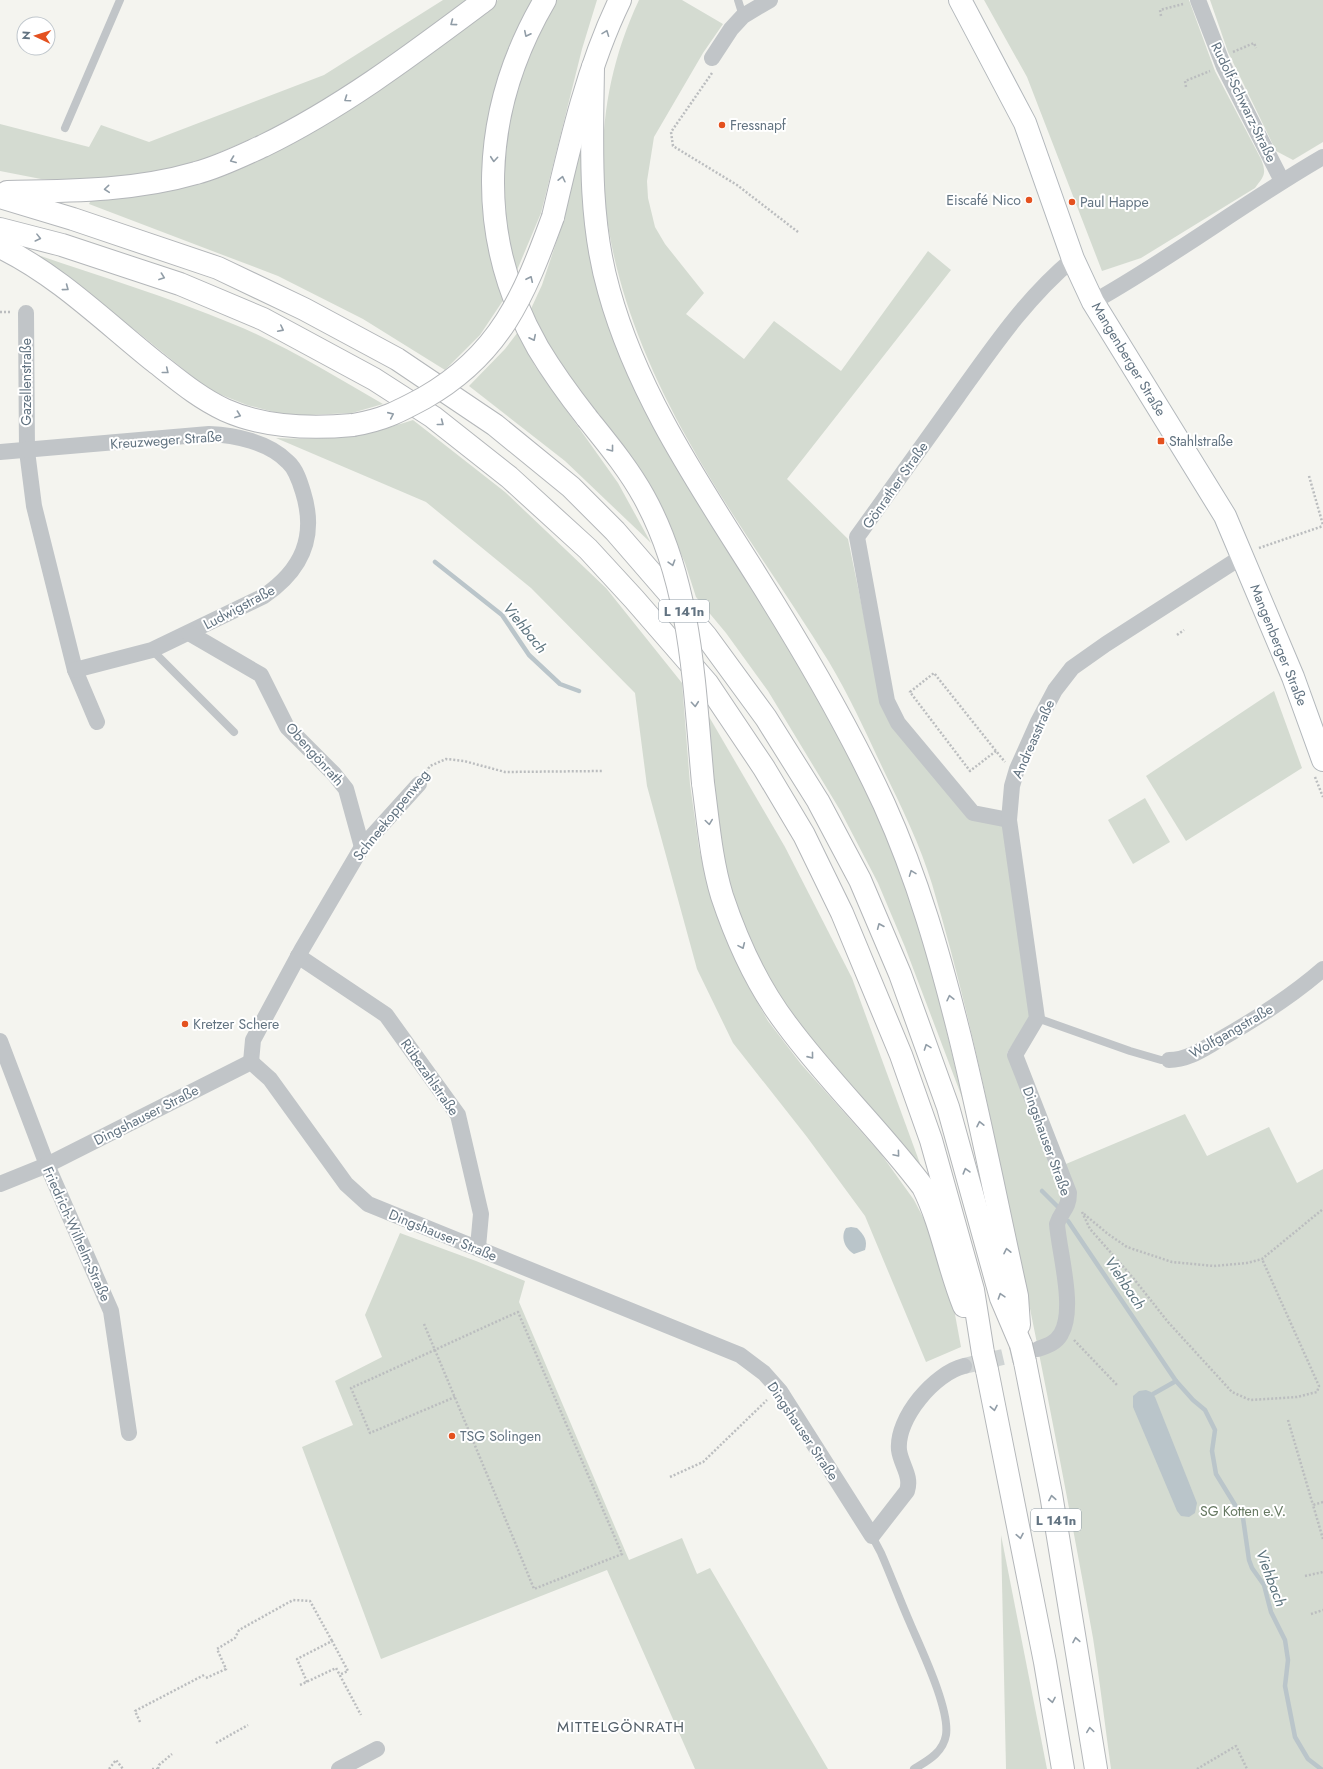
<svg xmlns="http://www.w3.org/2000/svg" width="1323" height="1769" font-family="Jost,sans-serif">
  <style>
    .green { fill: #d4dbd1 }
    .water { fill: #bac5ca }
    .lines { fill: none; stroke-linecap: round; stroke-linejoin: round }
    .stream { stroke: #bac5ca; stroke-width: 4.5 }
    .street-tunnel { stroke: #d0d4d4; stroke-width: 16; stroke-dasharray: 16 8; stroke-linecap: butt }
    .secondary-casing { stroke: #b3b8bc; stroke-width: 24 }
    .highway-casing { stroke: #b4b7ba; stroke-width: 24 }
    .path { stroke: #bbbdbf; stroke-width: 2.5; stroke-dasharray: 2 2; stroke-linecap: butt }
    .lane { stroke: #c1c5c8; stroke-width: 8 }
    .street { stroke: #c1c5c8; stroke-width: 16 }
    .secondary { stroke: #fff; stroke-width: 22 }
    .highway { stroke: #fff; stroke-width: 22 }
    .highway-bridge-casing { stroke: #b4b7ba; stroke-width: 24; stroke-linecap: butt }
    .highway-bridge { stroke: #fff; stroke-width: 22 }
    .oneway { stroke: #919da7 }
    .poi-dot { fill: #e4511f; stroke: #fff; stroke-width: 1.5 }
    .labels { text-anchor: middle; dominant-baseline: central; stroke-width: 4; stroke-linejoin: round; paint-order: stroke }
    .shield { fill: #fff; stroke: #919da7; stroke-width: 1 }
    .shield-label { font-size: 13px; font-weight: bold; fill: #627381 }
    .street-label { font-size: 14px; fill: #627381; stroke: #fff }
    .poi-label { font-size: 14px; fill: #627381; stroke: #fff; text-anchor: start }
    .park-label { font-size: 14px; fill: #657861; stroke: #fff }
    .water-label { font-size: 15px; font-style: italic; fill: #5e757f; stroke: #fff }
    .neighbourhood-label { font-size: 15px; letter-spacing: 1px; fill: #505c66; stroke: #fff }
  </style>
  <rect width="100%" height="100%" fill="#f4f4ef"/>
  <g class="green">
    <polygon points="443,0 468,0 344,92 283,125 179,170 88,182 41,179 0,171 0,124 89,147 101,125 149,142 324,75"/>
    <path d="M 498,0 L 534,0 C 493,60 476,148 484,219 C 487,247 496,273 504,299 L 480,335 L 445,370 L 363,319 L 278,276 L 89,204 L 91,200 L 186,184 L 477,15 Z"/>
    <path d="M 556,0 L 597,0 L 582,49 L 541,213 L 515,275 C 502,215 498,155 514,94 C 517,85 518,74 522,65 C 532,43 545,22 556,0 Z"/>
    <path d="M 639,0 L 682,0 L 723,24 L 703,53 L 654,137 L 647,181 L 648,198 L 655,227 L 665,244 L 704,293 L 686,314 L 744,359 L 774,321 L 841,371 L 928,251 L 951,270 L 787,479 L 848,539 L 882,704 L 966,816 L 1006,823 L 1031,1016 L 1007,1053 L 1054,1169 L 1185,1114 L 1207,1156 L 1269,1127 L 1297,1183 L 1323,1169 L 1323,1769 L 1111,1769 C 1105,1726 1100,1682 1093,1638 C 1071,1515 1047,1392 1022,1269 C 995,1139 970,1011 932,884 C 920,845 902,808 884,771 C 867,735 850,697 829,662 C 783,587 730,516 688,440 C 611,302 568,151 639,0 Z"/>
    <path d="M 984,0 L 1189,0 L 1215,71 L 1261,159 C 1267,174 1264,176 1255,188 L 1141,258 L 1102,271 L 1027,77 Z"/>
    <polygon points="1210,0 1323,0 1323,142 1293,160 1276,151 1228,52"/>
    <path d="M 582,137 C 582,187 583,235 596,283 C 624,389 679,474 737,565 C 784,640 833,718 872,798 C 918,893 938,998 963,1100 L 905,947 L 878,883 L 840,810 L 768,691 L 726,633 L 696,597 L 685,563 L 656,497 L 574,389 L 529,313 L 542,285 L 563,222 Z"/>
    <path d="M 32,253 C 99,276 168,297 233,324 C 285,345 334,376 383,404 L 352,413 L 289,416 L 247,405 L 209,390 L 135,330 Z"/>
    <polygon points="518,332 535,366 618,483 651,543 565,461 469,386 505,349"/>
    <path d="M 413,420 L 505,492 L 606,588 L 682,683 L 690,784 L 699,848 L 709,891 L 725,937 L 746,982 L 768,1021 L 801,1064 L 881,1154 L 914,1200 L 927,1225 L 954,1309 L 961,1347 L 926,1362 L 865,1216 L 807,1137 L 733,1043 L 697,969 L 647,786 L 635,693 L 531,588 L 426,502 L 276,438 C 328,440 362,437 413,420 Z"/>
    <polygon points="1274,691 1302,768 1186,841 1146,776"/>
    <polygon points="708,715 785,847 852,978 922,1169 817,1052 779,997 751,944 730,887 719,837"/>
    <polygon points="1145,798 1170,842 1133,864 1108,820"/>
    <polygon points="400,1233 476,1261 525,1281 519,1302 629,1560 682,1538 697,1574 710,1568 828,1769 695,1769 607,1570 381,1659 302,1447 353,1425 335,1381 382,1357 365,1315"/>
    <polygon points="1001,1535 1047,1769 1006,1769"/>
  </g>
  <g class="water">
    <path d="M 851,1227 L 857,1228 C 864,1235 868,1240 865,1250 L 854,1254 C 845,1249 840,1237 846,1228 Z"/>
    <polygon points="1146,1390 1151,1392 1155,1397 1197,1503 1195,1513 1189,1517 1181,1516 1177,1511 1133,1407 1133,1396 1139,1391"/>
  </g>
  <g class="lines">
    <g class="stream">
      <polyline points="435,562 502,615 529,655 560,684 579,691"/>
      <polyline points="1042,1191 1058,1207"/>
      <polyline points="1068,1221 1176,1381 1193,1400 1205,1410 1215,1430 1212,1451 1216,1474 1243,1518 1249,1560 1252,1568 1264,1585 1271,1612 1285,1640 1288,1660 1285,1686 1295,1737 1308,1759 1321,1769"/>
      <polyline points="1153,1394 1176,1381"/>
    </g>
    <polyline class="street-tunnel" points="964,1366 1033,1350"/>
    <defs>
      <polyline id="secondary" points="960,0 1025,123 1073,259 1093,302 1225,516 1293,677 1323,760"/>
      <g id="highway">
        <path d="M 545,0 C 480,111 474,236 538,348 C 553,373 569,395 587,418"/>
        <path d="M 593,67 C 592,142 588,218 609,291 C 638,396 701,487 758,578 C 804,651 848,726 884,804 C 918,879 940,957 960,1037 C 981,1123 998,1210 1017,1296 L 1019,1325"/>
        <path d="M 7,192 C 71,191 134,191 196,173 C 219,167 241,156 263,146 C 343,107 414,53 485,0"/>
        <polyline points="0,197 73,219 218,268 304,309 397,359 495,425 571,487 615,531 706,636 766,718 818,801 860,880 900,974 948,1107 1001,1298 1021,1345"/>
        <path d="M 553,217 C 570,144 587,68 620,0"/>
        <polyline points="0,229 62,245 180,284 263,319 374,379 433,417 509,477 588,549 634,599 707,683 764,768 804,835 842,913 901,1055 931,1140 973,1290 983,1353"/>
        <path d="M 0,247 C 58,275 105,322 155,362 C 178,380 199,398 225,410 C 265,428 310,429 353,425"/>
        <path d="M 703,783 C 708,820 711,860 722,896 C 737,941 758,987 787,1025 C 829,1082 881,1131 923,1187 C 942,1225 948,1267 964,1306"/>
        <polyline points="1025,1362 1051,1494 1096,1769"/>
        <polyline points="987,1370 1045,1662 1063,1769"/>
      </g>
    </defs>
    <use href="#secondary" class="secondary-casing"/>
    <use href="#highway" class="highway-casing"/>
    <g class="path">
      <polyline points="1161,16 1160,10 1183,4"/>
      <polyline points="1233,52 1254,43 1256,48"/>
      <polyline points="712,73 671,132 673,146 737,185 798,232"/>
      <polyline points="1186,87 1185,81 1210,71"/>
      <polyline points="0,312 11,312"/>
      <polyline points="1309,476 1323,525"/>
      <polyline points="1259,548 1323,526"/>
      <polyline points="1177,635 1184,630"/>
      <polyline points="996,751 970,771 910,692 934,673 996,751 1005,762"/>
      <polyline points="426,772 430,766 446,759 464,761 505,772 603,771"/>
      <polyline points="1315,777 1323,797"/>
      <polyline points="1082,1212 1090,1229 1134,1279 1168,1322 1232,1392 1250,1400 1297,1397 1317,1392 1319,1386 1262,1259"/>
      <polyline points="1084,1214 1108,1234 1127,1247 1172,1262 1214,1266 1247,1263 1262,1259 1323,1209"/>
      <path d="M 424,1324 C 461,1412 498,1500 534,1589 L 622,1554 L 518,1312 C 462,1337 407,1363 351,1388 L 370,1433 L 455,1397"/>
      <polyline points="1074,1340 1118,1386"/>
      <polyline points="1288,1420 1313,1505"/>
      <polyline points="670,1477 703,1462 767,1400"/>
      <polyline points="1323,1502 1313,1505 1323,1539"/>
      <polyline points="1305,1576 1323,1572"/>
      <polyline points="1311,1614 1323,1610"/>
      <polyline points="206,1678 226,1669 217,1649 235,1638 239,1630 293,1600 310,1601 332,1641"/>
      <polyline points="307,1682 297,1659 332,1641 348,1671 339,1675"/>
      <polyline points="300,1685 336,1668 361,1715"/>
      <polyline points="140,1722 135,1711 204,1675"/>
      <polyline points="216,1743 248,1725"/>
      <polyline points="109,1769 116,1760 123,1769"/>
      <polyline points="152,1769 157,1769"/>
      <polyline points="158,1769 159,1765 172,1754"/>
      <polyline points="1197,1769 1236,1746 1247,1769"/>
    </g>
    <g class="lane">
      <polyline points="738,0 743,16"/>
      <polyline points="65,128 120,0"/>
      <polyline points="152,650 234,732"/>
      <polyline points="1037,1018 1130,1051 1161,1060 1169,1060"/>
      <path d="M 872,1536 L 881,1553 C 891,1576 900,1600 910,1623 C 921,1649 950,1709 946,1735 C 943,1753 927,1761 914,1769"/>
    </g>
    <g class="street">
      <polyline points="1198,0 1224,67 1282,181"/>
      <polyline points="712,58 731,29 743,16 770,0"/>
      <path d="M 1093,302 C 1172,258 1245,202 1323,157"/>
      <polyline points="26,313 27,451 34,506 75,670 97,722"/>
      <path d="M 0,452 L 209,434 C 235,435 269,442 288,462 C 296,469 300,482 303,492 C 317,537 302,570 264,596 L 152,650 L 75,670"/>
      <polyline points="189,633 261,675 287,727 334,774 346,789 362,847"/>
      <path d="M 1009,820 L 973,813 L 898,723 L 887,701 L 857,537 C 891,490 924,443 958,396 C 993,347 1027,297 1073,259"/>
      <polyline points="298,956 386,1015 458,1115 481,1214 478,1247"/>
      <polyline points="0,1041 47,1165 111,1311 129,1433"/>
      <path d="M 1169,1060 C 1188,1060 1203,1049 1219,1040 C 1256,1019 1291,997 1323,969"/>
      <polyline points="251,1062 253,1040 302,949 362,847 419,784"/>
      <path d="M 0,1184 L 47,1165 L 251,1062 L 270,1079 L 346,1184 L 368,1204 L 740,1355 L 764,1373 L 780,1391 L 872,1536 L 907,1491 C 912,1476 901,1465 899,1450 C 896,1418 935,1373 964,1366"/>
      <path d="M 1038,1349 C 1047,1346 1056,1343 1061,1334 C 1076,1309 1059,1252 1057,1224 C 1061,1211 1069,1209 1069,1193 L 1015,1055 L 1037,1018 L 1009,820 L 1012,786 L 1017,769 L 1038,722 L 1055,690 L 1072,668 L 1106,644 L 1243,556"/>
      <polyline points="339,1769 377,1749"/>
    </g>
    <use href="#secondary" class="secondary"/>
    <use href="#highway" class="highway"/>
    <defs>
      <g id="highway-bridge">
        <path d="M 587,418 C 607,443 628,468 644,497 C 692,584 694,686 703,783"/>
        <path d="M 353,425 C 383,420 398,412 424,398 C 500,355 524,296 553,217"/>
        <polyline points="1021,1345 1025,1362"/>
        <polyline points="983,1353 987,1370"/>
      </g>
    </defs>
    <use href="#highway-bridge" class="highway-bridge-casing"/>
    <use href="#highway-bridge" class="highway-bridge"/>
  </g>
  <defs><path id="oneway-chevron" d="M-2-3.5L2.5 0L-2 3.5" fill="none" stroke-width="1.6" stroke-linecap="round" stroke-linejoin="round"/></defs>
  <g class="oneway">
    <use href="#oneway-chevron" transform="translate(453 23) rotate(143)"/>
    <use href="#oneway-chevron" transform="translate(606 33) rotate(-69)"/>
    <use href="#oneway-chevron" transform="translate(527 34) rotate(116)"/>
    <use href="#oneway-chevron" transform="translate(347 99) rotate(145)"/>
    <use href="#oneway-chevron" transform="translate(494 159) rotate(95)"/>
    <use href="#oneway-chevron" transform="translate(233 160) rotate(159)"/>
    <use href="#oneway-chevron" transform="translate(562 179) rotate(-77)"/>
    <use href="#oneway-chevron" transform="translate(107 189) rotate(175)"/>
    <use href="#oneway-chevron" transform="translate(38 238) rotate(14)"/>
    <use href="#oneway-chevron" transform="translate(162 277) rotate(20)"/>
    <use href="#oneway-chevron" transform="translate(530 279) rotate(-65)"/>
    <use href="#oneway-chevron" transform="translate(66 288) rotate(37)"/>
    <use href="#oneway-chevron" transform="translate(281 329) rotate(27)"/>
    <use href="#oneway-chevron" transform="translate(533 338) rotate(64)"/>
    <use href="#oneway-chevron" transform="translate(166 371) rotate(39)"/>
    <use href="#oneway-chevron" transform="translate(238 415) rotate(20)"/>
    <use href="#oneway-chevron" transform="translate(391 415) rotate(-24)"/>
    <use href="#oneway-chevron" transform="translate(441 423) rotate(38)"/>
    <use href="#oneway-chevron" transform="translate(611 449) rotate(52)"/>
    <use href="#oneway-chevron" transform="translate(672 563) rotate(73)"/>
    <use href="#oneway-chevron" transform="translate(695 704) rotate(85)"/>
    <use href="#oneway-chevron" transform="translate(709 822) rotate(82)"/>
    <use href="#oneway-chevron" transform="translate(912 873) rotate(-111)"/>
    <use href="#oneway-chevron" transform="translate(880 926) rotate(-113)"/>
    <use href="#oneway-chevron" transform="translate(742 946) rotate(66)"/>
    <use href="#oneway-chevron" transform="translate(950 998) rotate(-103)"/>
    <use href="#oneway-chevron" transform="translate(927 1047) rotate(-110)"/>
    <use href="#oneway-chevron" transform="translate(811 1056) rotate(51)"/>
    <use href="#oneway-chevron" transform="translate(980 1124) rotate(-102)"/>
    <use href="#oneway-chevron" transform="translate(897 1154) rotate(50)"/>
    <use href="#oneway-chevron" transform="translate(966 1171) rotate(-106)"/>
    <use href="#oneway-chevron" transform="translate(1007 1251) rotate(-102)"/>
    <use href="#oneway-chevron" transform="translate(1001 1296) rotate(-108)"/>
    <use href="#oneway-chevron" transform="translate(994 1408) rotate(79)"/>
    <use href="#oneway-chevron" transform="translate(1052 1498) rotate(-100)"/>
    <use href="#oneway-chevron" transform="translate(1020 1536) rotate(79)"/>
    <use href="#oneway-chevron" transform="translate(1076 1640) rotate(-100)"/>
    <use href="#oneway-chevron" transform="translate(1052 1700) rotate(80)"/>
    <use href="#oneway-chevron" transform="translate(1090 1730) rotate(-98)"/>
  </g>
  <g class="poi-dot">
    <circle cx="722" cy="125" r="4"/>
    <circle cx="1029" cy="200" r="4"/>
    <circle cx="1072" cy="202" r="4"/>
    <rect x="1157" y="437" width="8" height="8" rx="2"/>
    <circle cx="185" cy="1024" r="4"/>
    <circle cx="452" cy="1436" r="4"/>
  </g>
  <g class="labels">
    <g class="shield">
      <rect x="659" y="600" width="50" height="22" rx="3"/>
      <rect x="1031" y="1509" width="50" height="22" rx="3"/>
    </g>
    <g class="shield-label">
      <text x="684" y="611">L 141n</text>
      <text x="1056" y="1520">L 141n</text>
    </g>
    <g class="street-label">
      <text transform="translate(1244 102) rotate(64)">Rudolf-Schwarz-Straße</text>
      <text transform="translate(1129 359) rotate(59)">Mangenberger Straße</text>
      <text transform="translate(26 382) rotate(-90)">Gazellenstraße</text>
      <text transform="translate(166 440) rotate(-4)">Kreuzweger Straße</text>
      <text transform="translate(895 485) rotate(-55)">Gönrather Straße</text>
      <text transform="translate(239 607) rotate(-28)">Ludwigstraße</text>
      <text transform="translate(1279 645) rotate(68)">Mangenberger Straße</text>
      <text transform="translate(1033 739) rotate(-66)">Andreasstraße</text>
      <text transform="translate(315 754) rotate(48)">Obengönrath</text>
      <text transform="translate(391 815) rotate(-51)">Schneekoppenweg</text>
      <text transform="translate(1231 1031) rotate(-30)">Wolfgangstraße</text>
      <text transform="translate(430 1077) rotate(55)">Rübezahlstraße</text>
      <text transform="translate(146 1115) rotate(-27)">Dingshauser Straße</text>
      <text transform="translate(1047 1141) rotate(70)">Dingshauser Straße</text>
      <text transform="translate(77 1234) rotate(66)">Friedrich-Wilhelm-Straße</text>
      <text transform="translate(443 1235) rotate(22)">Dingshauser Straße</text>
      <text transform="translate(803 1431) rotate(56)">Dingshauser Straße</text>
    </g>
    <g class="poi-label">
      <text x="730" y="125">Fressnapf</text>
      <text x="1021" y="200" text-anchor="end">Eiscafé Nico</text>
      <text x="1080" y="202">Paul Happe</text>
      <text x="1169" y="441">Stahlstraße</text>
      <text x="193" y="1024">Kretzer Schere</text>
      <text x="460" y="1436">TSG Solingen</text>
    </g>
    <g class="park-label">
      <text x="1243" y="1511">SG Kotten e.V.</text>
    </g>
    <g class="water-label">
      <text transform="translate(525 628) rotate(51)">Viehbach</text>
      <text transform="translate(1125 1283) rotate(56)">Viehbach</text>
      <text transform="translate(1271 1578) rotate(69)">Viehbach</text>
    </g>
    <g class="neighbourhood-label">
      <text x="621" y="1727">MITTELGÖNRATH</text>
    </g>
  </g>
  <g transform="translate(36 36) rotate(274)"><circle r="19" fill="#ffffff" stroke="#c0c7cd"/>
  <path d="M0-3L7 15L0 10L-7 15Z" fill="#e4511f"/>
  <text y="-6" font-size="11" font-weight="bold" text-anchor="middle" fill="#627381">N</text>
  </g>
</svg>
